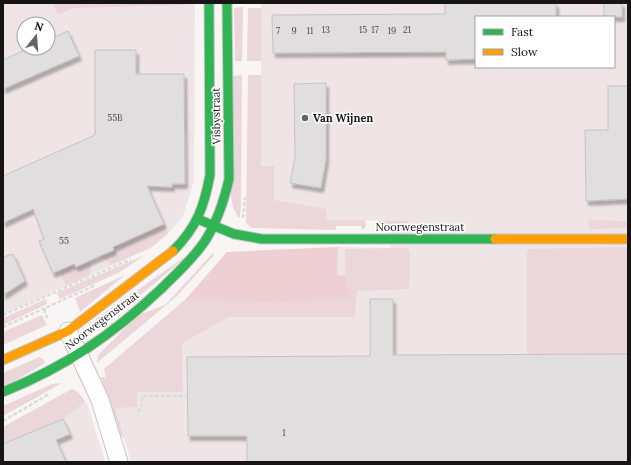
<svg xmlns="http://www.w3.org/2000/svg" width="631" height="465" font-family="Lora,serif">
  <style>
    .built { fill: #efe5e7; fill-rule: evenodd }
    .green { fill: #ebd7da }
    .forest { fill: #eed0d4 }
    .building { fill: #e0dede; stroke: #c5c2c2; filter: url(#shadow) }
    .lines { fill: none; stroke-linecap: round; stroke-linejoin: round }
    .street-casing { stroke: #c8c5c5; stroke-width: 19 }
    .fast-casing { stroke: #c8c5c5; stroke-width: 11 }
    .slow-casing { stroke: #c8c5c5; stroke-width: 11 }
    .path { stroke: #dcdcdc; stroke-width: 2.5; stroke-dasharray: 4 2; stroke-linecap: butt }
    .street { stroke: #fefefe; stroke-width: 17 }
    .fast { stroke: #30b455; stroke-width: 9 }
    .slow { stroke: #ff9f0a; stroke-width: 9 }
    .poi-dot { fill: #656363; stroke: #fff; stroke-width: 1.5 }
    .labels { text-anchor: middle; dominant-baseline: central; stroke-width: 3; stroke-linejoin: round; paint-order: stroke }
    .number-label { font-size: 9px; fill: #4a4849 }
    .street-label { font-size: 11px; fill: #161415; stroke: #fff }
    .poi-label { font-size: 11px; font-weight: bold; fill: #161415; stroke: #fff; text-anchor: start }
  </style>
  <defs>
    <filter id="shadow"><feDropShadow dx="2.5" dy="4.5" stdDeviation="1" flood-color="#0004"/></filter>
  </defs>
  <rect width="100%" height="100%" fill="#f9f5f5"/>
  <g class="built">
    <path d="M 3,3 L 195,3 L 194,181 L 183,216 L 170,232 L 152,247 L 3,314 ZM 24,24 L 48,24 L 48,48 L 24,48 Z"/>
    <path d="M 261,3 L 628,3 L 628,462 L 131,462 L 115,408 L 101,377 L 106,377 L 104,369 L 186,299 L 227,252 L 338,247 L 390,248 L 391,221 L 327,220 L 277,213 L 261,166 ZM 476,17 L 614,17 L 614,67 L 476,67 Z"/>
    <polygon points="72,389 79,393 88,406 105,462 3,462 3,427"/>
  </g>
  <g class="green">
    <polygon points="52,3 187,3 186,5 74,8 58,15"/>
    <polygon points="243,7 242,61 235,61 234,8"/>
    <polygon points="248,8 261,8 261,61 247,61"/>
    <polygon points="242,75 241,203 240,217 238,217 233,207 231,196 233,76"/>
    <polygon points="248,75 261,75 261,166 274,166 274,200 326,209 327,220 365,220 366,227 362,230 361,226 336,226 336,230 252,228 246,223"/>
    <polygon points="588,220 628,221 628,228 590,229"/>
    <polygon points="379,221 408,221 409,230 383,230 379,227"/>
    <polygon points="164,224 168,233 152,247 112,265 100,256 114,250 113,247"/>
    <polygon points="628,247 628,354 527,355 527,253 529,249"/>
    <polygon points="407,248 410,252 409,289 357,291 355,317 228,317 186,341 182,345 183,392 137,392 137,407 115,408 124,437 119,435 101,377 106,377 104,369 186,299 278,303 351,298 345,276 345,249"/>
    <polygon points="192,252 99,330 95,326 96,319"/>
    <polygon points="213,253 214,255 177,296 97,363 98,355 138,315 165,305"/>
    <polygon points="145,255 120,272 60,299 57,293"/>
    <polygon points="91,261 90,275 66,286 59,270 74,264 76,267"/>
    <polygon points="125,275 80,312 75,298"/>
    <polygon points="46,299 47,304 3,325 3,318"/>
    <polygon points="42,315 47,325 3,345 3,332"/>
    <polygon points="39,357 43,359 45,363 3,388 3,373"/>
    <polygon points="62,383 3,416 3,406 52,384"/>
    <polygon points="72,389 79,393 85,402 63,419 3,444 3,427"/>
  </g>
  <polygon class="forest" points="338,247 337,275 345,276 351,298 278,303 186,299 227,252"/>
  <g class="building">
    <polygon points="445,3 556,3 556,17 476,17 476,59 446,60 446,52 273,53 272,15 445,14"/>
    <rect x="604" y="3" width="18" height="14"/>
    <polygon points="68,31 79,56 3,89 3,60 29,48 48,48 48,40"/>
    <polygon points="95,50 136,50 136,74 184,74 185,184 172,184 172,187 147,186 164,224 113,247 114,250 100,256 76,267 74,264 53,273 39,241 44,239 33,209 3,223 3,176 95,135"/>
    <polygon points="326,83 326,159 321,188 290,183 295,157 294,84"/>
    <polygon points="608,86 628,86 628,199 586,201 585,130 608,130"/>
    <polygon points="13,254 25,281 3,295 3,257"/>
    <polygon points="370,299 393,299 393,355 628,354 628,462 247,462 247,436 188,436 187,357 370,356"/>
    <polygon points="63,419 70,434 56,440 66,462 3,462 3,444"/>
  </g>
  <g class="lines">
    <defs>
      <polyline id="street" points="68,331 100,400 119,462"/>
      <g id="fast">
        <polyline points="200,220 234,234 262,239 495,239"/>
        <path d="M 173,251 C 197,227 204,207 210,175 L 209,3"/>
        <path d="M 3,392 C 67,366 112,335 162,288 C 177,273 193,259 205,241 C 217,222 224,201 229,179 L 227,3"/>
      </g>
      <g id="slow">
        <polyline points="495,239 628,239"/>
        <polyline points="3,360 68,331 173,251"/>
      </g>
    </defs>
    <use href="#street" class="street-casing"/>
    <use href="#fast" class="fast-casing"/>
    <use href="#slow" class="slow-casing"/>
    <g class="path">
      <polyline points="243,218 245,197"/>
      <polyline points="44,309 48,320"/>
      <polyline points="3,315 131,259"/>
      <polyline points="3,327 96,285"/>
      <polyline points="138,412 142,406 142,396 186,396"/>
      <polyline points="3,421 49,394"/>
    </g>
    <use href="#street" class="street"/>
    <use href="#fast" class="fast"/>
    <use href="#slow" class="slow"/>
  </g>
  <circle class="poi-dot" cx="305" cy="118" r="4"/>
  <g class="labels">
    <g class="number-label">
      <text x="326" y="29">13</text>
      <text x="363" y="29">15</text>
      <text x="375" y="29">17</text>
      <text x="407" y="29">21</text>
      <text x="278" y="30">7</text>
      <text x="294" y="30">9</text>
      <text x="310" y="30">11</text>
      <text x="392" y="30">19</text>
      <text x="115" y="117">55B</text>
      <text x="64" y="240">55</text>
      <text x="284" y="432">1</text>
    </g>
    <g class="street-label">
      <text transform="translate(216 116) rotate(-91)">Visbystraat</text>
      <text x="420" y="227">Noorwegenstraat</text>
      <text transform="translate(102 320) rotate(-37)">Noorwegenstraat</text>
    </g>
    <g class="poi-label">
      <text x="313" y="118">Van Wijnen</text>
    </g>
  </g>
  <rect width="631" height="465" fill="none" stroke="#161415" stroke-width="8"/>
  <rect x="475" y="16" width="140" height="52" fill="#ffffff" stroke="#a2a1a1"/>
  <rect x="483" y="29" width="20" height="6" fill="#30b455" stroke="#a2a1a1"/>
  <text x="511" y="36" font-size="12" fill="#161415">Fast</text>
  <rect x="483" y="49" width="20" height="6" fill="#ff9f0a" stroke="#a2a1a1"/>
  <text x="511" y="56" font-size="12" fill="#161415">Slow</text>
  <g transform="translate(36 36) rotate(17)"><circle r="19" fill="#ffffff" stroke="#a2a1a1"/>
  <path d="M0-3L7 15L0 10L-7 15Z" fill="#656363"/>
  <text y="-6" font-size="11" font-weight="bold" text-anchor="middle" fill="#161415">N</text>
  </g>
</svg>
